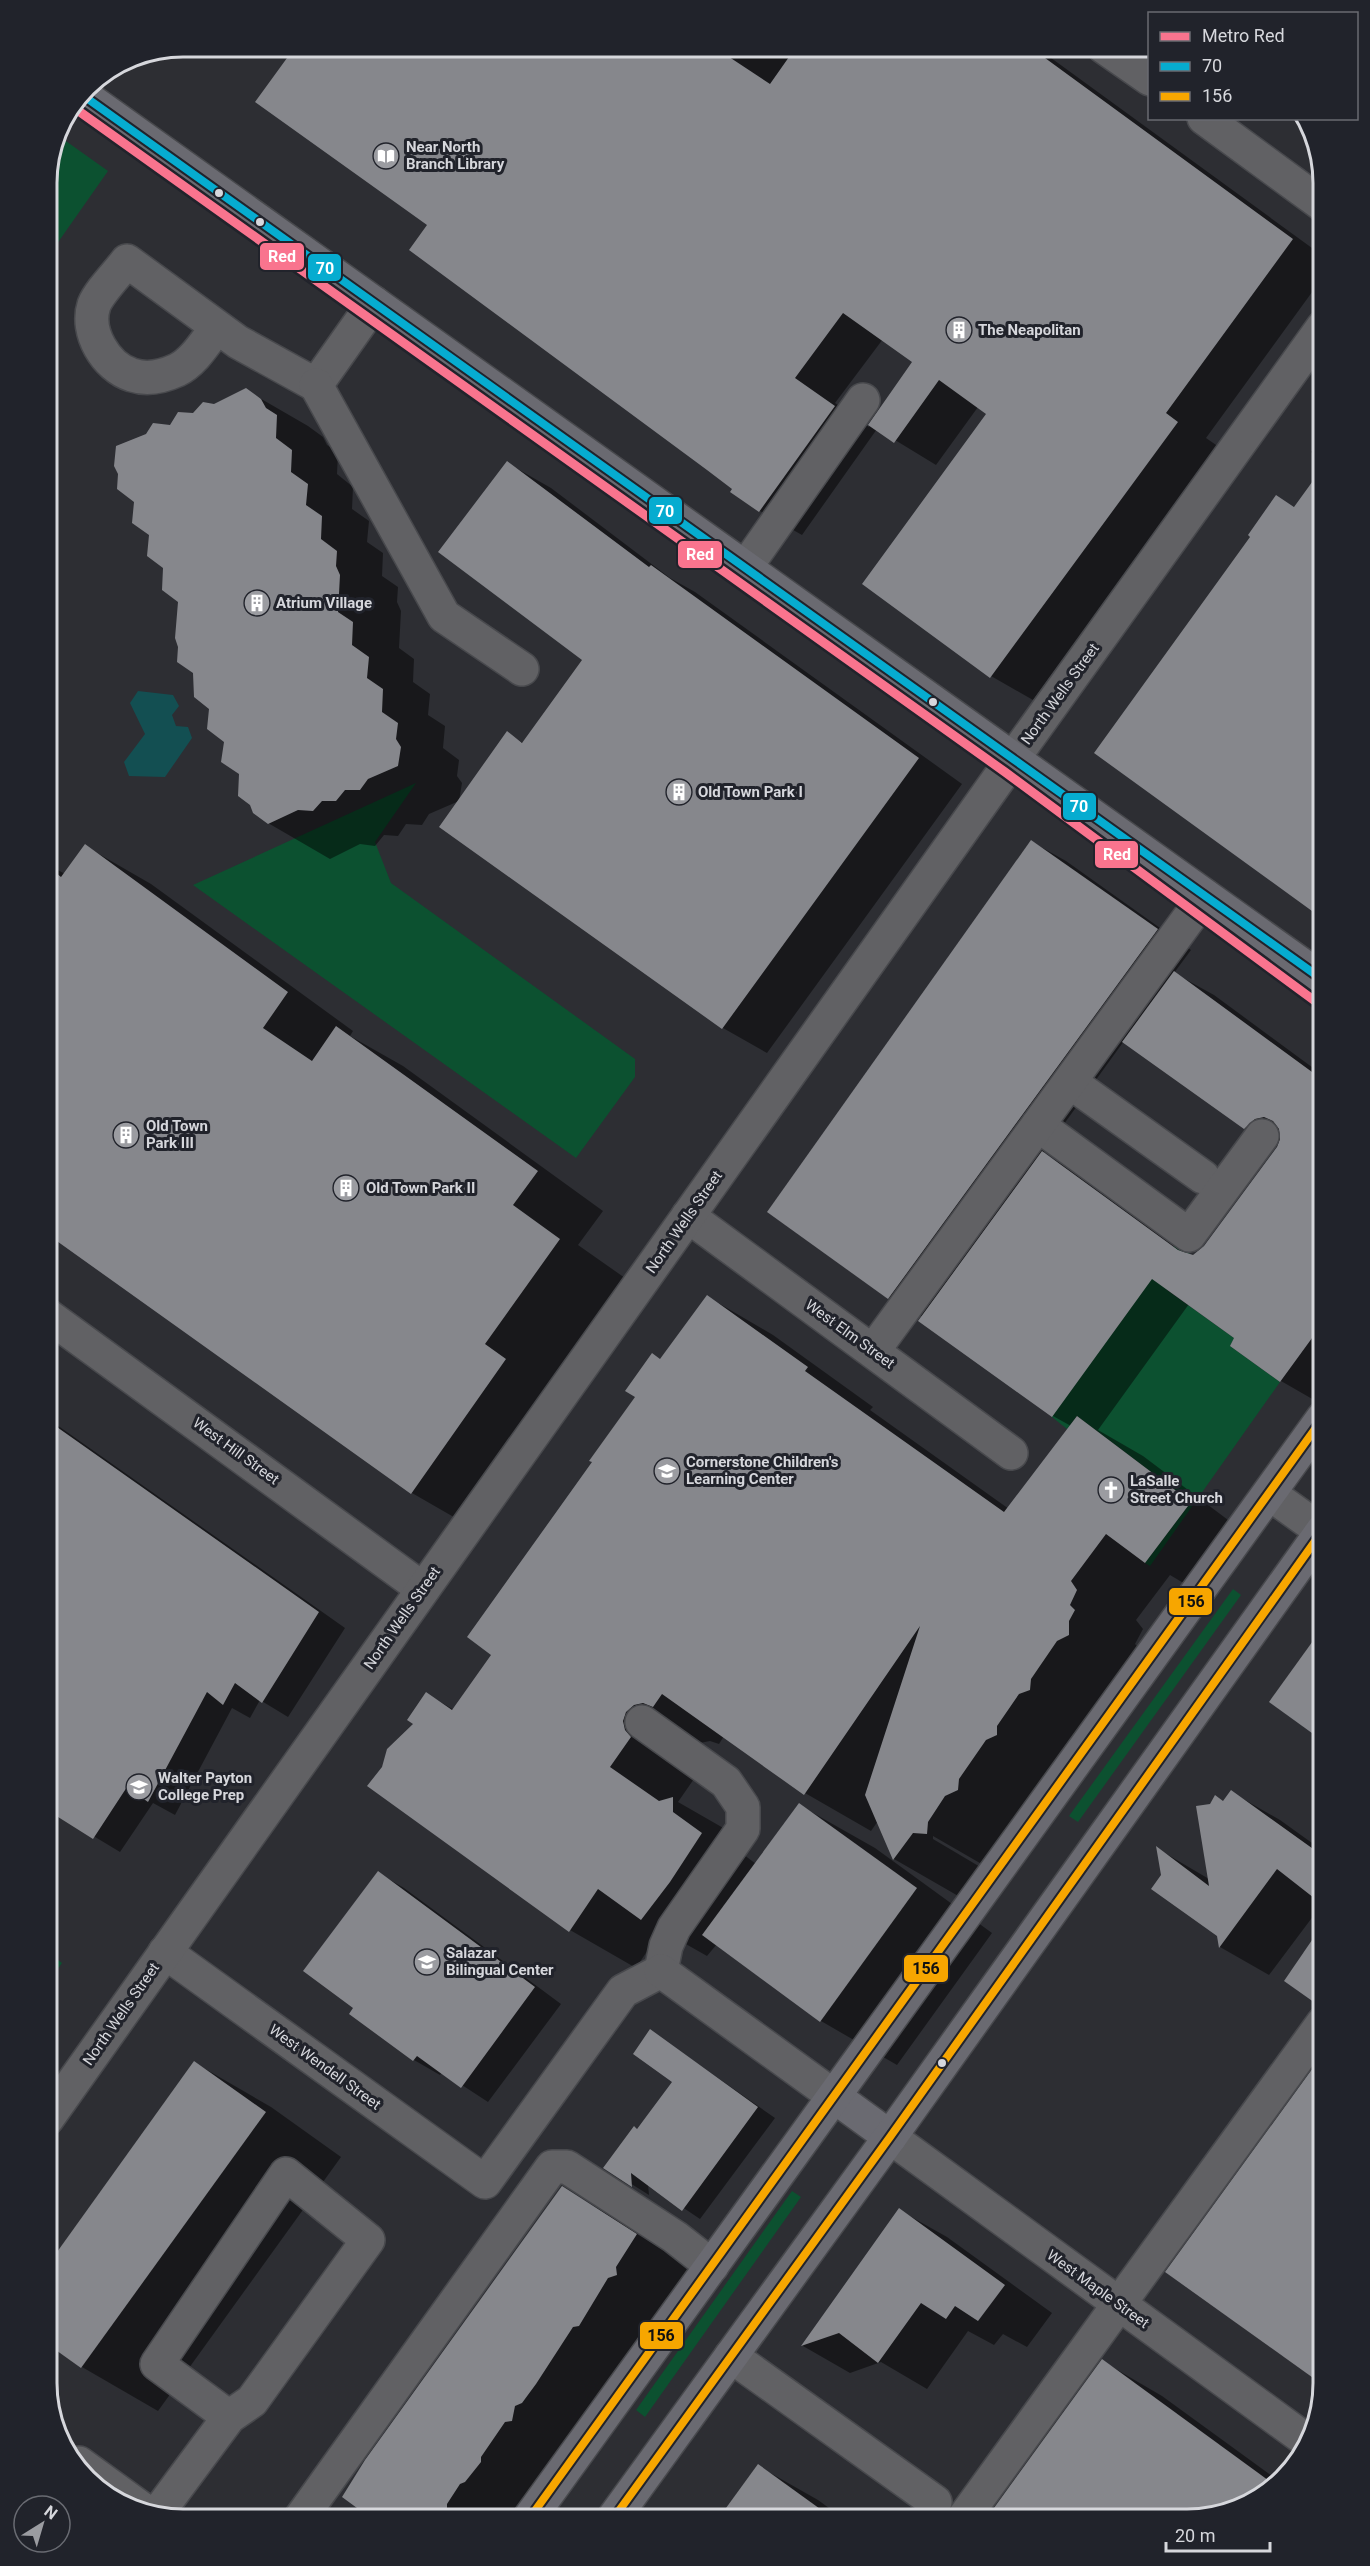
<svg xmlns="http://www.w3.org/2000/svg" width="1370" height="2566" font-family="Roboto,sans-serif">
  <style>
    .green { fill: #0c5130 }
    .water { fill: #134f52 }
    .shadow { fill: #0007; fill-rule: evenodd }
    .building { fill: #86878c }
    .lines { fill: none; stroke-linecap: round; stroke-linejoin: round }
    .minor-casing { stroke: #48494d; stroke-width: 36 }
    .major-casing { stroke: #48494d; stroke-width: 36 }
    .minor { stroke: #616164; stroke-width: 33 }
    .major { stroke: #6a6a71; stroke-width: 33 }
    .bus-1-casing { stroke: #21232b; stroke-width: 12 }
    .bus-2-casing { stroke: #21232b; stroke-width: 12 }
    .bus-1 { stroke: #06acd0; stroke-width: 8 }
    .bus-2 { stroke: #f7a600; stroke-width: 8 }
    .metro-1-casing { stroke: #21232b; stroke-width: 14 }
    .metro-1 { stroke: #f9748e; stroke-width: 9 }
    .bus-dot { fill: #d6d7dc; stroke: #21232b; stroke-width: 2 }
    .labels { text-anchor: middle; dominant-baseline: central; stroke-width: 6; stroke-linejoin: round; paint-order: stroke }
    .poi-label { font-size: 15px; font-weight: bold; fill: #d6d7dc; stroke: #21232b; text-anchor: start }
    .street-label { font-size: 15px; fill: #d6d7dc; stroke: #21232b }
    .rim { fill: none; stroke: #d6d7dc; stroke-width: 3 }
    .line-badge { stroke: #21232b; stroke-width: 2 }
    .badge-label { font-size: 16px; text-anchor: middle; font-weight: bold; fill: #fff }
    .pale-badge-label { font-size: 16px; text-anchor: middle; font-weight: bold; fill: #111 }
  </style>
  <rect width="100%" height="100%" fill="#2d2e33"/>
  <g class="green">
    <polygon points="56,134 108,171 47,258 47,174"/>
    <polygon points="416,783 375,842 391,883 635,1059 635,1077 576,1158 193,885"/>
    <polygon points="1176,1243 1192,1256 1167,1290 1234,1338 1230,1346 1280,1382 1150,1566 1145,1563 1191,1502 1077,1416 1067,1429 1052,1417 1033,1278 1112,1334 1130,1309 1117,1299 1159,1267"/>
    <polygon points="1233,1589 1241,1595 1078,1822 1069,1816"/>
    <polygon points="47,1951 62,1963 47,1984"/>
    <polygon points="792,2191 801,2197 645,2417 636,2410"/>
  </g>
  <polygon class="water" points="138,691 173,695 179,706 172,715 176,726 188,727 192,738 165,777 129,776 124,762 145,734 130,703"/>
  <g class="shadow">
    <path d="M 297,47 L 1036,47 L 1323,256 L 1323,277 L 1206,438 L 1219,447 L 1033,700 L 991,676 L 988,414 L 978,407 L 936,465 L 877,429 L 802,535 L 760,511 L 732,491 L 734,489 L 429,225 L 257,102 ZM 883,339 L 914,361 L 869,427 L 835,403 Z"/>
    <polygon points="1297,118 1303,118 1313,130"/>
    <polygon points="246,390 308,426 323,437 327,445 338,452 337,474 353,487 352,509 369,521 367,542 383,553 382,576 398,587 397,602 401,611 399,648 414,659 413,682 430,694 428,715 445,726 443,748 459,760 457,776 462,783 459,801 429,814 422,825 406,824 398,836 384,835 375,846 360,844 330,859 268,823 241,774 195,672 180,601 165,567 170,427"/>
    <polygon points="1323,436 1323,462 1311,452"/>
    <polygon points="507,463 551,488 670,578 695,592 962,784 767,1053 723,1028 441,826 507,733 523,743 584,660"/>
    <polygon points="1323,470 1323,917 1096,752 1252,536 1277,497 1296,508"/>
    <path d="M 1032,842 L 1066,861 L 1191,950 L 1174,973 L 1214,995 L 1320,1073 L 1323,1068 L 1323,1400 L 1321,1404 L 1281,1381 L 1232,1345 L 1236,1338 L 1189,1304 L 1098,1430 L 1143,1456 L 1256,1541 L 1212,1600 L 1170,1575 L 1136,1620 L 1143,1629 L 1135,1644 L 1141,1650 L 992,1870 L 933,1836 L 933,1839 L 987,1871 L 960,1897 L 894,1859 L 878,1821 L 871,1831 L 805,1793 L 724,1736 L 719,1744 L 710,1741 L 700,1743 L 692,1749 L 696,1776 L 678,1802 L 739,1837 L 739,1851 L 756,1864 L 799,1805 L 875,1848 L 992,1933 L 897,2065 L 821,2021 L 717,1944 L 707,1956 L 661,1930 L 636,1968 L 570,1930 L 415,1724 L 427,1694 L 454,1710 L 493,1655 L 594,1462 L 661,1361 L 708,1297 L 773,1335 L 873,1407 L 870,1410 L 1009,1509 L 1071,1426 L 1053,1416 L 923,1317 L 889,1297 ZM 1124,1041 L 1244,1128 L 1278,1148 L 1205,1247 L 1193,1257 L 1082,1176 L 1043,1153 Z"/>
    <polygon points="85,846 151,884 353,1031 350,1036 403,1066 603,1211 578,1245 625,1278 478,1531 412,1493 47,1233 47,864 65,874"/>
    <polygon points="47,1418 345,1628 288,1717 260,1700 250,1718 232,1708 175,1815 153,1803 120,1852 47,1808"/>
    <polygon points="1323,1630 1323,1739 1271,1701"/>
    <polygon points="1231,1792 1280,1820 1319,1848 1323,1842 1323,1903 1269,1975 1220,1947 1219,1936 1163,1875 1158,1849 1209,1879 1224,1802"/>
    <polygon points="378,1873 404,1888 561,2004 488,2102 442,2072 440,2075 414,2060 351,2013 355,2007"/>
    <polygon points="1323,1921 1323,2007 1319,2004 1314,1940 1312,1938"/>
    <polygon points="651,2031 775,2118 700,2219 648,2184 649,2195 606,2168 674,2082"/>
    <polygon points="1323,2057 1323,2384 1167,2272"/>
    <polygon points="195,2063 271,2107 341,2157 158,2411 82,2367 47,2341 47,2269"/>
    <polygon points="562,2188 623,2223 697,2273 521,2519 375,2519 344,2496"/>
    <polygon points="899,2210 947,2237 1052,2313 1027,2347 1003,2334 994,2345 968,2331 927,2389 881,2362 850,2373 803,2346"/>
    <polygon points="1102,2361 1162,2396 1276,2479 1240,2509 1187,2520 987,2519"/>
    <polygon points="758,2466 818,2500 844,2519 720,2519"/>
  </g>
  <g class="building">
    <polygon points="295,47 714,47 770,84 796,47 1030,47 1293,239 1166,413 1178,422 990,678 862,584 986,414 939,380 894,443 868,425 912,362 843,313 795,378 835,406 759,512 730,492 732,489 707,470 409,250 427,225 255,102"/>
    <polygon points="246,388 261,399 266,408 277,415 276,438 292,450 291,472 308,484 306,505 322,516 321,539 337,551 336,566 340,575 338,612 353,622 352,645 369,657 367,678 383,689 382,712 398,723 396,739 401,747 398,766 368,779 360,790 345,790 336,801 322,801 313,811 298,810 268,824 253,813 250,805 238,796 239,774 221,762 224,742 207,729 209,709 194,697 193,673 177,662 178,647 175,638 178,602 162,590 163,568 147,556 149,535 132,523 134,502 117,489 118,474 114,466 116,446 146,434 153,423 170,425 178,412 193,413 203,402 214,404"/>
    <polygon points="507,461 649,567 651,565 919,758 722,1029 439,827 507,731 522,743 582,660 438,552"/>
    <polygon points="1323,467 1323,919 1094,753 1250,537 1248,535 1276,495 1294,507"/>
    <polygon points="1031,840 1158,929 888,1299 767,1212"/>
    <polygon points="85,844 288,992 263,1028 312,1061 336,1026 538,1171 513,1205 560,1239 485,1344 506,1359 411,1494 47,1234 47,866 61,877"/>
    <polygon points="1174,971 1323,1080 1323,1323 1280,1382 1230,1346 1234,1338 1152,1279 1052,1417 918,1321 1042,1151 1178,1250 1193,1255 1204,1246 1277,1147 1280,1139 1279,1129 1273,1121 1264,1117 1255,1119 1244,1129 1122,1042"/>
    <polygon points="707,1295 808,1367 805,1371 1004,1512 1077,1416 1191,1502 1145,1563 1106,1534 1071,1581 1077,1590 1070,1605 1075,1610 1069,1621 1069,1635 1057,1641 1031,1679 1030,1690 1019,1694 997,1726 997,1735 986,1740 959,1779 958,1790 945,1796 928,1822 927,1834 913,1833 893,1860 865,1795 920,1626 804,1795 662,1694 653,1707 643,1703 634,1705 626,1712 623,1721 625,1730 631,1737 610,1767 659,1801 673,1797 673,1812 702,1833 670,1882 641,1920 598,1889 569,1932 367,1786 382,1767 387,1749 413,1724 407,1720 426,1692 452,1710 491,1655 467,1637 592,1462 589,1461 635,1397 625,1391 652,1353 660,1359"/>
    <polygon points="47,1420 319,1612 262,1703 235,1683 223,1705 207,1692 148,1802 127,1787 93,1839 47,1810"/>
    <polygon points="1323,1627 1323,1741 1269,1702"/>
    <polygon points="1231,1790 1323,1856 1323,1905 1277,1869 1219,1948 1217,1936 1151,1889 1161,1875 1156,1846 1209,1886 1196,1806 1210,1804 1215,1795 1223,1801"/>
    <polygon points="799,1803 917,1888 820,2022 702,1935"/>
    <polygon points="378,1871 535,1987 461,2088 417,2056 413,2061 349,2014 353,2008 303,1971"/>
    <polygon points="1323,1924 1323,2005 1318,2005 1284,1981"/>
    <polygon points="650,2029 758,2107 682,2211 631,2173 632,2187 603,2168 634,2126 637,2129 672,2082 633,2054"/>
    <polygon points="1323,2054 1323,2385 1165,2272"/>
    <polygon points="194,2061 266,2112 81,2368 46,2343 47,2266"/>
    <polygon points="562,2186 637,2234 616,2267 617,2275 608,2278 579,2326 573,2327 536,2384 522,2403 515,2406 512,2421 505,2422 481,2457 481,2462 465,2482 460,2484 447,2504 447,2513 438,2515 435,2519 372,2519 342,2497 365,2460"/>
    <polygon points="899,2208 1005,2285 978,2321 955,2306 946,2319 921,2303 878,2363 839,2333 801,2346"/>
    <polygon points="1102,2359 1272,2483 1240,2509 1187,2520 986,2519"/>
    <polygon points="758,2464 834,2519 718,2519"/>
  </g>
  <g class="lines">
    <defs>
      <g id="minor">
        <polyline points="1104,47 1150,79"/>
        <polyline points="1204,118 1323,205"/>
        <path d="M 217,327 C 206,341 194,362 177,370 C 164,376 147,380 132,375 C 106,367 85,332 94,305 C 99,292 118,273 127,261 L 238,342 L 316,385 L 374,303"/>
        <polyline points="316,385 444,616 522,669"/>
        <polyline points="745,568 863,400"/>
        <polyline points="1070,1082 1203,1177"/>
        <polyline points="1038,1125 1189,1235 1262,1136"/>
        <polyline points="688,1216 1011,1453"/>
        <polyline points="47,1315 423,1589"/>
        <polyline points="873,1351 1205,896"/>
        <polyline points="1270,1494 1323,1532"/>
        <polyline points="642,1722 726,1782 743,1807 743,1829 674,1928 666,1946 661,1971"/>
        <polyline points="165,1952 485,2182 623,1991 661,1971"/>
        <polyline points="661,1971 835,2097"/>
        <polyline points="47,2119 1012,760 1323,327"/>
        <polyline points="890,2137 1306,2440"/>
        <polyline points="731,2356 935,2502"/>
        <polyline points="79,2463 141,2508"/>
        <polyline points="157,2514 229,2417 252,2401 368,2240 286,2174 157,2364 229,2417"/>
        <polyline points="300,2519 552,2167 567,2167 675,2237 712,2266"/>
        <polyline points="963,2519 1323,2023"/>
      </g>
      <g id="major">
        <polyline points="81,94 1323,980"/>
        <polyline points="835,2097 890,2137"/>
        <polyline points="529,2519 1323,1418"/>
        <polyline points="613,2519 890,2137 1323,1530"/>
      </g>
    </defs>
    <use href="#minor" class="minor-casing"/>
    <use href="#major" class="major-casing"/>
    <use href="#minor" class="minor"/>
    <use href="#major" class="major"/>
    <defs>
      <polyline id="bus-1" points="81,94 1323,980"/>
      <g id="bus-2">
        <polyline points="529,2519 1323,1418"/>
        <polyline points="613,2519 890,2137 1323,1530"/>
      </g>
    </defs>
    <use href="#bus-1" class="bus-1-casing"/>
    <use href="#bus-2" class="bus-2-casing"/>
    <use href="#bus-1" class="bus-1"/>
    <use href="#bus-2" class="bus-2"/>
    <defs>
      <polyline id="metro-1" points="73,107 1005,772 1323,1007"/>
    </defs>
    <use href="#metro-1" class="metro-1-casing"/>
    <use href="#metro-1" class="metro-1"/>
  </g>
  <defs>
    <symbol id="library-disc" viewBox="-11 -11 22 22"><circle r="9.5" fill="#9b9ca1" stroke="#21232b"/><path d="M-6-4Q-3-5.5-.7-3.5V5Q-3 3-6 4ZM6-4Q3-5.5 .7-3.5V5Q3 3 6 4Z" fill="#fff"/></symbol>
    <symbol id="building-disc" viewBox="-11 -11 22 22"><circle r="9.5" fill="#9b9ca1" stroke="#21232b"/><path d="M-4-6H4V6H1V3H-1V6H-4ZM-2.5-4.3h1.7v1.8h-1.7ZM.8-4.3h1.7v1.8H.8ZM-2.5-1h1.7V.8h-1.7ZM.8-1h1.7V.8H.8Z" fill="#fff"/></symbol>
    <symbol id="school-disc" viewBox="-11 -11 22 22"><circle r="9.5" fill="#9b9ca1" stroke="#21232b"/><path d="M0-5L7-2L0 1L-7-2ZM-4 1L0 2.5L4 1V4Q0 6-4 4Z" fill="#fff"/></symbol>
    <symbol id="church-disc" viewBox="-11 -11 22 22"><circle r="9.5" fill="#9b9ca1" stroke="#21232b"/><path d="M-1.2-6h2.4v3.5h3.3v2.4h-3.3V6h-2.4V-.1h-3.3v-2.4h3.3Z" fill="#fff"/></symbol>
  </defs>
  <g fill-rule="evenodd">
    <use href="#library-disc" x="371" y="141" width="30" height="30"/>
    <use href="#building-disc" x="944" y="315" width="30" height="30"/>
    <use href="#building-disc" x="242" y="588" width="30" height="30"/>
    <use href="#building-disc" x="664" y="777" width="30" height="30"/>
    <use href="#building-disc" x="111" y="1120" width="30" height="30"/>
    <use href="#building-disc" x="331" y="1173" width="30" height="30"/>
    <use href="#school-disc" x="652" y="1456" width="30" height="30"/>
    <use href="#church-disc" x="1096" y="1475" width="30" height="30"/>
    <use href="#school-disc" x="124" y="1772" width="30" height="30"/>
    <use href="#school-disc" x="412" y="1947" width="30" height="30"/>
  </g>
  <g class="bus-dot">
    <circle cx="219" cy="193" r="5"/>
    <circle cx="260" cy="222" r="5"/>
    <circle cx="933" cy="702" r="5"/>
    <circle cx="942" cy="2063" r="5"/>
  </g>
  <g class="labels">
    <g class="poi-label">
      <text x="406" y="147">Near North<tspan x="406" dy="17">Branch Library</tspan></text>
      <text x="978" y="330">The Neapolitan</text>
      <text x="276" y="603">Atrium Village</text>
      <text x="698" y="792">Old Town Park I</text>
      <text x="146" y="1126">Old Town<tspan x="146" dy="17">Park III</tspan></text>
      <text x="366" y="1188">Old Town Park II</text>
      <text x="686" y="1462">Cornerstone Children's<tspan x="686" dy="17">Learning Center</tspan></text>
      <text x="1130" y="1481">LaSalle<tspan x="1130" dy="17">Street Church</tspan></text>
      <text x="158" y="1778">Walter Payton<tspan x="158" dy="17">College Prep</tspan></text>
      <text x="446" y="1953">Salazar<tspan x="446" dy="17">Bilingual Center</tspan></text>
    </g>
    <g class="street-label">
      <text transform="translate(1060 694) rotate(-54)">North Wells Street</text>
      <text transform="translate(684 1222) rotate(-55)">North Wells Street</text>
      <text transform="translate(850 1334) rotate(36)">West Elm Street</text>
      <text transform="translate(236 1451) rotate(36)">West Hill Street</text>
      <text transform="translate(402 1618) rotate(-55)">North Wells Street</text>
      <text transform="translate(121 2014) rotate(-55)">North Wells Street</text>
      <text transform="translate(325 2067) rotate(36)">West Wendell Street</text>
      <text transform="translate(1098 2289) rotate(36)">West Maple Street</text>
    </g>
  </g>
  <path d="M0 0H1370V2566H0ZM183 57H1187A126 126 0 0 1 1313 183V2383A126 126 0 0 1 1187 2509H183A126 126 0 0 1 57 2383V183A126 126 0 0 1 183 57Z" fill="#21232b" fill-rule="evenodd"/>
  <path class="rim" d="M183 57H1187A126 126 0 0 1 1313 183V2383A126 126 0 0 1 1187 2509H183A126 126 0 0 1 57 2383V183A126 126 0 0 1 183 57Z"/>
  <g class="line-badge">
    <rect x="259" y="242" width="46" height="29" rx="6" fill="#f9748e"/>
    <rect x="307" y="253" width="35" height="29" rx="6" fill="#06acd0"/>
    <rect x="648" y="496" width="35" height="29" rx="6" fill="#06acd0"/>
    <rect x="677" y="540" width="46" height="29" rx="6" fill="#f9748e"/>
    <rect x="1062" y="792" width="35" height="29" rx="6" fill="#06acd0"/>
    <rect x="1094" y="840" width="45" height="29" rx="6" fill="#f9748e"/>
    <rect x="1168" y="1587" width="45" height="29" rx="6" fill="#f7a600"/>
    <rect x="903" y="1954" width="46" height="29" rx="6" fill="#f7a600"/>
    <rect x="639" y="2321" width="45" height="29" rx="6" fill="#f7a600"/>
  </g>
  <g class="badge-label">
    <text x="282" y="262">Red</text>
    <text x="325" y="274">70</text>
    <text x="665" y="517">70</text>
    <text x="700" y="560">Red</text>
    <text x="1079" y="812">70</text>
    <text x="1117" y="860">Red</text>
  </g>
  <g class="pale-badge-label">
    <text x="1191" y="1607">156</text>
    <text x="926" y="1974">156</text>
    <text x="661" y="2341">156</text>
  </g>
  <rect x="1148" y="12" width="210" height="108" fill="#21232b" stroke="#696b72" stroke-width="1.5"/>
  <rect x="1160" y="32" width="30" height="9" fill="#f9748e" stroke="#696b72" stroke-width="1.5"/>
  <text x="1202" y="42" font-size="18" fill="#d6d7dc">Metro Red</text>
  <rect x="1160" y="62" width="30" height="9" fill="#06acd0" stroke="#696b72" stroke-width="1.5"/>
  <text x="1202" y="72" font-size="18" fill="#d6d7dc">70</text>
  <rect x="1160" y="92" width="30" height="9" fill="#f7a600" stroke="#696b72" stroke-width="1.5"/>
  <text x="1202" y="102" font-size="18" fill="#d6d7dc">156</text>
  <g transform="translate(42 2524) rotate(37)"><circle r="28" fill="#21232b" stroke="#696b72" stroke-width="1.5"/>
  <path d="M0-4.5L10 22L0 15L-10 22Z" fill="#9b9ca1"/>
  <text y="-9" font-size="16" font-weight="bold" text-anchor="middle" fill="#d6d7dc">N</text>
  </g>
  <path d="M1166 2542v9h104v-9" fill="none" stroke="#d6d7dc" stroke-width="3"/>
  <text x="1175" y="2542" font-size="18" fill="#d6d7dc" stroke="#21232b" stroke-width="4.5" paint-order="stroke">20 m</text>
</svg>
